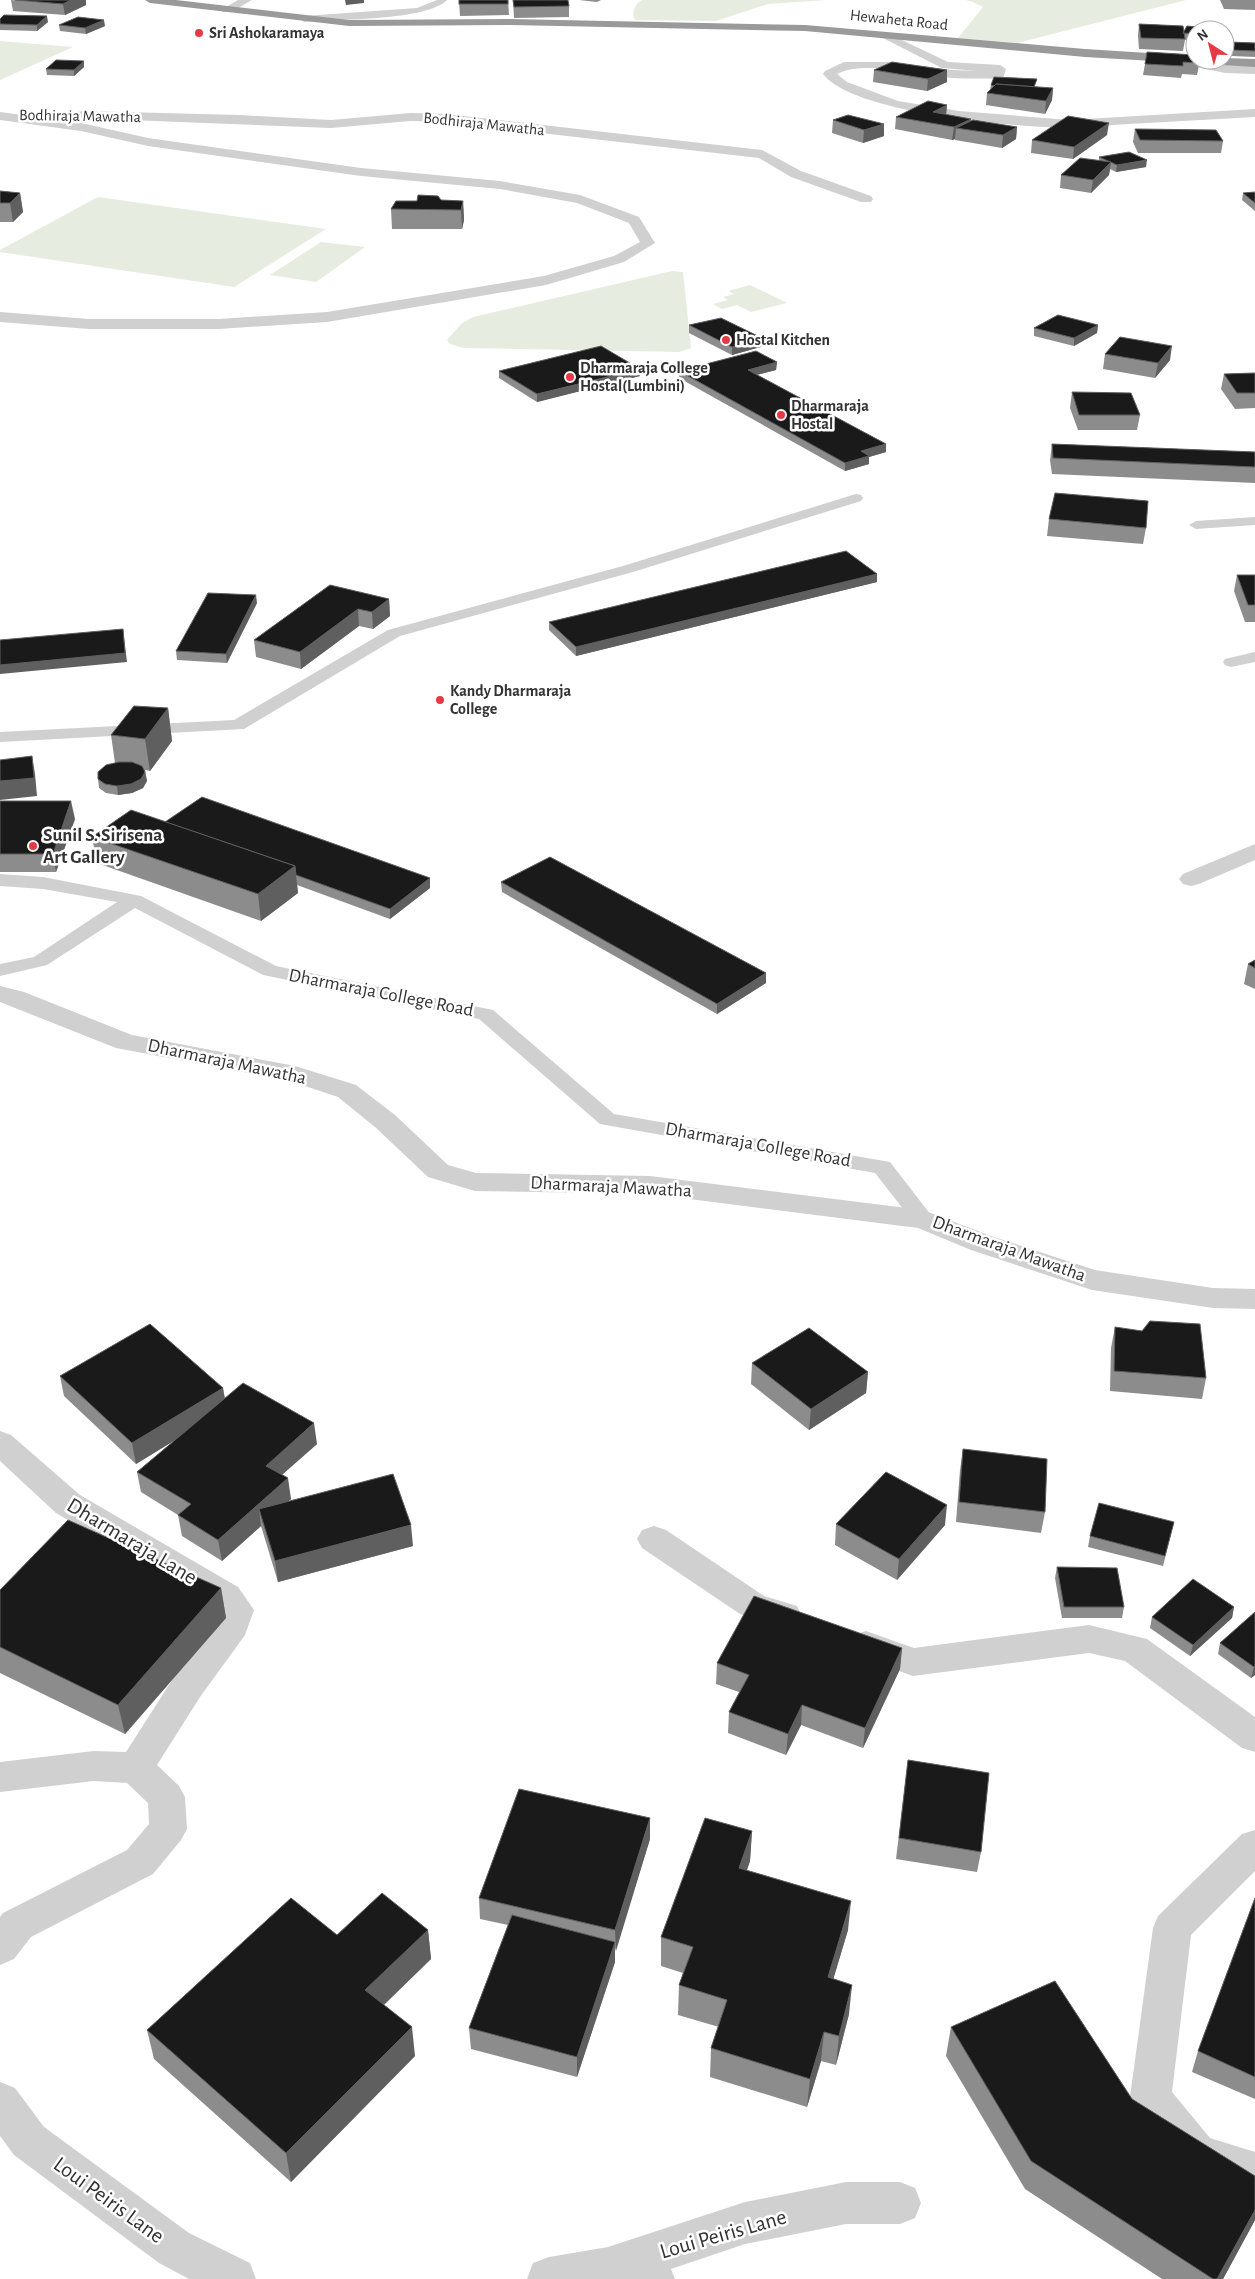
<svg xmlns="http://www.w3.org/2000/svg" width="1255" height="2279" font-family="'Alegreya Sans',sans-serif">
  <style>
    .green { fill: #e6ecdf }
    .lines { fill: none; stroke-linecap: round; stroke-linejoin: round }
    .lane { fill: #d0d0d0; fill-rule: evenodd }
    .street { fill: #d0d0d0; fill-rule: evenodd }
    .highway { fill: #9a9a9a; fill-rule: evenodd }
    .wall { fill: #8c8c8c }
    .shaded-wall { fill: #5f5f5f }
    .building { fill: #1a1a1a; stroke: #5f5f5f }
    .poi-dot { fill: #e63946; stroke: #fff; stroke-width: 2 }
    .labels { text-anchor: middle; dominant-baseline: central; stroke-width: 5; stroke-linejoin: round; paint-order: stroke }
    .far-street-label { font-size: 16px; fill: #333; stroke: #fff }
    .far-poi-label { font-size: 16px; font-weight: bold; fill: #333; stroke: #fff; text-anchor: start }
    .poi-label { font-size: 19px; font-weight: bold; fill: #333; stroke: #fff; text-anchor: start }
    .street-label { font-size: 19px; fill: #333; stroke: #fff }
    .near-street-label { font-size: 22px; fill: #333; stroke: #fff }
  </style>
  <rect width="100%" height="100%" fill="#fff"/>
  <g class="green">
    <path d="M 642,0 L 827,0 L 768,4 L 716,21 L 635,20 C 631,13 635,4 642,0 Z"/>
    <polygon points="965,0 1186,0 1017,43 958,38 983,7 973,2"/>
    <polygon points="0,41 73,47 0,80"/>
    <polygon points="98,197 326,229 234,287 0,252 0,250"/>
    <polygon points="321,242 365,247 316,282 270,275"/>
    <polygon points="672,271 683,272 691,348 679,352 463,348 450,344 447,340 462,323 473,317"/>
    <polygon points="750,285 787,303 751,312 737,305 722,309 713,304 728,300 723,297 734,294 728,291"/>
  </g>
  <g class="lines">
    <g class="lane">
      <path d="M 437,0 L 447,0 C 427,21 335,19 304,22 L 300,19 L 304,16 L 417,8 Z"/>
      <polygon points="856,494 861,495 863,498 861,501 633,572 400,636 244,729 0,742 0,732 234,720 388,630 623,566"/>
      <polygon points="1255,517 1255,525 1196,529 1189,525 1196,521"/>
      <polygon points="1255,652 1255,662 1231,667 1225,665 1223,662 1225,659"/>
      <polygon points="0,874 43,877 141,896 276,966 493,1010 614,1114 890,1162 934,1219 931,1224 923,1226 915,1224 875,1173 600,1124 479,1019 263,975 135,908 47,965 0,976 0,964 34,957 117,902 43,889 0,886"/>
    </g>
    <g class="street">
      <polygon points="238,0 252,0 231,12 223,12 221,10"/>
      <path d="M 885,32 L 948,62 L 1000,65 L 1006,69 L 1003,78 L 999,79 C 984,78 968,79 952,78 C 922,75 864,60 837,74 L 847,82 L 898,101 L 959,111 L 1069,120 L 1255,109 L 1255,117 C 1213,119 1171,122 1129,124 C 1109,125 1089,128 1068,128 C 1017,127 854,114 823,74 L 825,71 L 844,62 L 891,62 L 953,70 L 977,71 L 942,68 L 881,37 L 879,35 L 881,33 Z"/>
      <polygon points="1182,56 1225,65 1255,66 1255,74 1225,73 1178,63 1176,60 1178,57"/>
      <polygon points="82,111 240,115 331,120 410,113 446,114 762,150 801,171 871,196 873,199 871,202 861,202 791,177 759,158 446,122 410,121 331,128 78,118 76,115 78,112"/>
      <polygon points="0,112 81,123 148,138 361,168 500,181 580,195 639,217 655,243 624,262 546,285 327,322 219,329 89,329 0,322 0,312 89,319 219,319 327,312 544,276 614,256 640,242 629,223 577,203 500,189 361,176 148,146 81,131 0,120"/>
      <polygon points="1255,844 1255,860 1199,884 1191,886 1183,884 1179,879 1183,874"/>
      <polygon points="0,986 24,992 132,1035 295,1066 356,1085 395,1115 448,1165 476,1173 650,1176 923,1210 991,1236 1095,1270 1213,1288 1255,1289 1255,1309 1213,1308 1092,1290 971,1250 918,1228 650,1194 475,1191 428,1177 375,1127 338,1097 290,1081 116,1048 0,1002"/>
      <polygon points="0,1431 11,1435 80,1495 238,1587 254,1610 245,1635 200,1697 157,1765 179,1786 185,1797 187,1829 181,1840 153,1874 31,1937 14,1959 0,1965 0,1917 3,1913 127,1850 149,1824 148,1803 127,1783 94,1781 0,1792 0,1762 94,1751 126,1752 174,1677 217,1620 219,1612 214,1605 56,1513 0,1461"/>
      <polygon points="654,1526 666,1530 764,1596 797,1606 802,1616 797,1626 785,1630 740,1614 642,1548 637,1539 642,1530"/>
      <polygon points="1089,1625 1147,1639 1255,1717 1255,1752 1242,1748 1125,1661 1089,1653 913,1676 854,1655 849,1645 854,1635 866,1631 914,1648"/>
      <polygon points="1255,1830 1255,1871 1191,1935 1172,2092 1210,2138 1255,2152 1255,2194 1181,2168 1136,2111 1130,2097 1153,1928 1158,1916 1242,1834"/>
      <polygon points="0,2082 15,2088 44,2127 189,2233 250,2263 256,2279 189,2279 159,2263 14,2155 0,2136"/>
      <polygon points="846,2182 900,2182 915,2188 921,2203 915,2218 900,2224 846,2224 745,2244 671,2269 675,2279 527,2279 533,2263 549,2257 608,2247 745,2202"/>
    </g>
    <polygon class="highway" points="145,0 176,0 349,20 510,19 805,25 1085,49 1195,56 1195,60 1225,60 1225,58 1255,59 1255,67 1085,57 805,31 510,25 349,26 150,3"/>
  </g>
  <g class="wall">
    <polygon points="11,0 86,5 65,15 13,11"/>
    <polygon points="459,0 508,0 509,15 460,16"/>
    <polygon points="513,0 569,6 569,17 514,18"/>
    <polygon points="579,0 601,0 597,2"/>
    <polygon points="1220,0 1255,0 1255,10 1224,9"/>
    <polygon points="0,19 48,22 37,31 0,30"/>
    <polygon points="1139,24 1183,26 1184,32 1187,26 1219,29 1219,30 1195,30 1195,40 1185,40 1183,51 1139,49 1138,36"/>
    <polygon points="59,25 105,26 86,34 60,31"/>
    <polygon points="1229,42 1255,43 1255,57 1232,56 1229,48"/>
    <polygon points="1200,60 1197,75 1182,74 1181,78 1143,75 1145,64"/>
    <polygon points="84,61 84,67 74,76 47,75 46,69"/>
    <polygon points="874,70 947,82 927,91 873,82"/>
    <polygon points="991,85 1053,88 1052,100 1045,114 986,105 987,93 990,90"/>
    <polygon points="947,105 946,114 971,121 1017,127 1016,139 1002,148 955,140 955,139 952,140 895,129 896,117"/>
    <polygon points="833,120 884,136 863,143 832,133"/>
    <polygon points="1135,129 1223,141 1221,153 1138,153 1133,142"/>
    <polygon points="1107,135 1073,159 1031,153 1032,140"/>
    <polygon points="1099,157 1146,167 1116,172 1110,169 1109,175 1091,193 1060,188 1061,175 1099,160"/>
    <polygon points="0,191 20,193 23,212 13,222 0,222"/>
    <polygon points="1255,192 1255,211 1242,200 1243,193"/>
    <polygon points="441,200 463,201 464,220 462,229 392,229 391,209 417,201"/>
    <polygon points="689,325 764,346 732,355 689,333"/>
    <polygon points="1098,325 1097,333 1074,346 1034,336 1034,328"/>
    <polygon points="1105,354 1170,360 1155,378 1103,369"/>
    <polygon points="777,362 776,370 757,375 886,452 869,457 869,464 845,471 679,378 679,371"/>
    <polygon points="640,369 640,376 537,402 499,378 499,371"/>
    <polygon points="1255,373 1255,408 1235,409 1221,389 1224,374"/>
    <polygon points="1072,392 1140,415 1137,430 1078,430 1070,408"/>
    <polygon points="1052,444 1255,452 1255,483 1052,474 1050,460"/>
    <polygon points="1049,519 1146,528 1143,544 1047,536"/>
    <polygon points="877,574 877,582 576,656 549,630 549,622"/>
    <polygon points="1237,575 1255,575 1255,622 1245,622 1234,591"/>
    <polygon points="389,599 390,616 373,629 359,626 301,669 256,657 254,640"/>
    <polygon points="257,603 227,663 177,660 176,651"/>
    <polygon points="168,708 172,741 150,771 145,770 147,781 143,788 132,793 118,795 106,793 99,788 98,779 115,763 111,735"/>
    <polygon points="0,801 75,819 56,872 0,872"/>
    <polygon points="165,822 430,878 430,888 390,919 297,885 298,893 261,921 97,863 92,837"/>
    <polygon points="501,882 766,983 717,1014 502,892"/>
    <polygon points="1255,960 1255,989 1244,984 1248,964"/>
    <polygon points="1115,1327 1206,1378 1202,1399 1110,1391 1111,1348"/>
    <polygon points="752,1363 868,1372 866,1393 809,1430 751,1384"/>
    <polygon points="60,1376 223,1388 225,1398 317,1444 282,1475 291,1499 288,1501 413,1546 278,1582 261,1526 222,1561 182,1536 178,1515 141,1492 137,1472 175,1440 136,1464 64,1396"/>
    <polygon points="963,1449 1045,1512 1041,1533 956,1522 960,1470"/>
    <polygon points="1174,1522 1163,1566 1088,1547 1090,1536"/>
    <polygon points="836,1524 945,1525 897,1580 835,1545"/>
    <polygon points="1057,1567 1124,1607 1122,1618 1062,1618 1055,1578"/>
    <polygon points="221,1588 226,1618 125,1734 0,1673 0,1590"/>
    <polygon points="1234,1607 1232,1618 1190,1656 1150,1628 1152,1617"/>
    <polygon points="1255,1612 1255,1675 1251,1678 1218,1654 1220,1643"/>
    <polygon points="902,1648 900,1669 863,1748 801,1725 786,1755 728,1733 729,1712 739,1692 716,1684 717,1663"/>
    <polygon points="908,1760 981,1852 977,1872 896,1859"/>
    <polygon points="752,1831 750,1861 747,1870 848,1930 833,1979 849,2014 836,2065 821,2061 807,2107 710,2077 711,2048 719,2027 678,2015 679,1985 683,1973 661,1966 661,1937"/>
    <polygon points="650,1839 615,1951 615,1962 577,2077 471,2049 469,2028 508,1925 480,1919 479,1898"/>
    <polygon points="1255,1898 1255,2099 1192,2072 1198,2051"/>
    <polygon points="428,1930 431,1959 384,2005 415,2056 291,2182 154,2059 147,2030 337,1935"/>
    <polygon points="951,2027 1132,2099 1255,2176 1255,2220 1223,2279 1162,2279 1025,2189 946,2056"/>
  </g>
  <g class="shaded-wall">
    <polygon points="71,0 86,0 86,5 65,15 63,4"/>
    <polygon points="345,0 364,0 364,3 346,5"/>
    <polygon points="47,16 48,22 37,31 37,25"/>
    <polygon points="104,20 105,26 86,34 85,28"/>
    <polygon points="84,61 84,67 74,76 74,70"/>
    <polygon points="947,70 947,82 927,91 928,79"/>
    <polygon points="1053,88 1052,100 1045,114 1046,101"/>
    <polygon points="947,105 946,117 932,124 933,112"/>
    <polygon points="971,119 970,130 956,128 955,139 952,140 954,127"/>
    <polygon points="1109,123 1107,135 1073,159 1074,147"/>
    <polygon points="884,124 884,136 863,143 864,130"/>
    <polygon points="1017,127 1016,139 1002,148 1003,135"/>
    <polygon points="1147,160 1146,167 1116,172 1117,165"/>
    <polygon points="1111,162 1109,175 1091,193 1093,180"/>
    <polygon points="20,193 23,212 13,222 10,203"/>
    <polygon points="463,201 464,220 462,229 461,210"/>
    <polygon points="1098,325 1097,333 1074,346 1074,338"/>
    <polygon points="764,339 764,346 732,355 732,347"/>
    <polygon points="1172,346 1170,360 1155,378 1158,363"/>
    <polygon points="777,362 776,370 747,377 748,370"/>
    <polygon points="640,369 640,376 537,402 537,394"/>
    <polygon points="886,444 886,452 869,457 869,464 845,471 845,463 861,451"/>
    <polygon points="877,574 877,582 576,656 576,647"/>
    <polygon points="256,595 257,603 227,663 226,654"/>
    <polygon points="389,599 390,616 373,629 372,612"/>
    <polygon points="358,609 359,626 301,669 300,652"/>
    <polygon points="123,629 127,662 0,674 0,665"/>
    <polygon points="168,708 172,741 150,771 145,739"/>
    <polygon points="32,756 35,774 37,796 0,800 0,781"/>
    <polygon points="145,772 147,781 143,788 132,793 118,795 117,786"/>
    <polygon points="71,801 75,819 56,872 53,854"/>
    <polygon points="295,866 298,893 261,921 258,894"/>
    <polygon points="430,878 430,888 390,919 390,909"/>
    <polygon points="766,973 766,983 717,1014 717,1004"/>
    <polygon points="868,1372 866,1393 809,1430 811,1409"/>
    <polygon points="223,1388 226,1409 136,1464 132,1443"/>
    <polygon points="314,1423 317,1444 269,1486 266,1466"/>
    <polygon points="288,1478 291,1499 263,1524 259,1509 261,1526 222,1561 218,1540"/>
    <polygon points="947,1505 945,1525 897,1580 899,1559"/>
    <polygon points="411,1525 413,1546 278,1582 275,1561"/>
    <polygon points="221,1588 226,1618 125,1734 118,1705"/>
    <polygon points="1234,1607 1232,1618 1190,1656 1193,1645"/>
    <polygon points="902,1648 900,1669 863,1748 865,1728"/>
    <polygon points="1255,1666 1255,1675 1251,1678 1254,1667"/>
    <polygon points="802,1705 801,1725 786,1755 788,1734"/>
    <polygon points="650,1818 650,1839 616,1951 615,1930"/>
    <polygon points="752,1831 750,1861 737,1898 739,1868"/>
    <polygon points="851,1901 848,1930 825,2007 828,1977"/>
    <polygon points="428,1930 431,1959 369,2019 365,1990"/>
    <polygon points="615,1942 615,1962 577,2077 577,2057"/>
    <polygon points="852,1985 849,2014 836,2065 839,2036"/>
    <polygon points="412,2027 415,2056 291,2182 286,2153"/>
    <polygon points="824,2032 821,2061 807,2107 810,2079"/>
    <polygon points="1255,2210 1255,2220 1223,2279 1217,2279"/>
  </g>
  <g class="building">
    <polygon points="15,0 71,0 63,4"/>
    <rect x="459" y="0" width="49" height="4"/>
    <polygon points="513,0 568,0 569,6 514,7"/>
    <polygon points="4,15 47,16 37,25 0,24 0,19"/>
    <polygon points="78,17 104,20 85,28 59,25"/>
    <polygon points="1139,24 1183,26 1185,39 1141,38"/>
    <polygon points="1187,26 1219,29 1219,30 1195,30 1195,34 1183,33"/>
    <polygon points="1229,42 1255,43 1255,51 1233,50"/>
    <polygon points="1147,52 1195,55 1195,60 1200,60 1199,63 1183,62 1183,66 1145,64"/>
    <polygon points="56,60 84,61 74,70 46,69"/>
    <polygon points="892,62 947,70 928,79 874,70"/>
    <polygon points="994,77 1037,79 1034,87 996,84 994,86 991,85"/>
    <polygon points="996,84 1053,88 1046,101 987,93"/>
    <polygon points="928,101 947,105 933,112 971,119 954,127 896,117"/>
    <polygon points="848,115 884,124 864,130 833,120"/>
    <polygon points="1068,116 1109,123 1074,147 1032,140"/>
    <polygon points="973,120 1017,127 1003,135 956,128"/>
    <polygon points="1135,129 1216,130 1223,141 1140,140"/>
    <polygon points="1129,152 1147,160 1117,165 1099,157"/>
    <polygon points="1080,158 1111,162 1093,180 1061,175"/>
    <polygon points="0,191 20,193 10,203 0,203"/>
    <polygon points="1255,192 1255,203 1243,193"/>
    <polygon points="418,195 438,196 441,200 463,201 461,210 391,209 396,201 417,201"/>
    <polygon points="1058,315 1098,325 1074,338 1034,328"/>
    <polygon points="721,318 764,339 732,347 689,325"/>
    <polygon points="1120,337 1172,346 1158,363 1105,354"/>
    <polygon points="601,346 640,369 537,394 499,371"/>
    <polygon points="756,351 777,362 748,370 886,444 861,451 869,456 845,463 679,371"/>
    <polygon points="1255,373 1255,393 1237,393 1224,374"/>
    <polygon points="1072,392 1131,393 1140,415 1079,415"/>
    <polygon points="1052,444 1255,452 1255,467 1053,458"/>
    <polygon points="1055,493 1148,501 1146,528 1049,519"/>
    <polygon points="846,551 877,574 576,647 549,622"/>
    <polygon points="1237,575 1255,575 1255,605 1248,605"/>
    <polygon points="330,585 389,599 372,612 358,609 300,652 254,640"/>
    <polygon points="208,593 256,595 226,654 176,651"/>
    <polygon points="123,629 125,653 0,665 0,640"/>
    <polygon points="134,706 168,708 145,739 111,735"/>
    <polygon points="32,756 34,778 0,781 0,760"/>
    <polygon points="119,762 132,762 142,766 145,772 141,779 131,784 117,786 105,784 98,779 98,772 106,765"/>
    <polygon points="202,797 430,878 390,909 296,875 295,866 165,822"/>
    <polygon points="0,801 71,801 53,854 0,854"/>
    <polygon points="131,810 295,866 258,894 92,837"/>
    <polygon points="550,857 766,973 717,1004 501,882"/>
    <polygon points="1255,960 1255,968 1248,964"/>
    <polygon points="1150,1321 1200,1324 1206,1378 1114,1371 1115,1327 1142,1331"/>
    <polygon points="150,1324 223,1388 132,1443 60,1376"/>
    <polygon points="809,1328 868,1372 811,1409 752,1363"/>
    <polygon points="243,1383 314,1423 266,1466 288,1478 218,1540 178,1515 191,1504 137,1472"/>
    <polygon points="963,1449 1047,1459 1045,1512 959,1502"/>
    <polygon points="886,1472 947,1505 899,1559 836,1524"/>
    <polygon points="393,1474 411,1525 275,1561 259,1509"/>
    <polygon points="1099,1503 1174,1522 1165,1556 1090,1536"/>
    <polygon points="68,1520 221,1588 118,1705 0,1647 0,1590"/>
    <polygon points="1057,1567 1117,1568 1124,1607 1064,1607"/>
    <polygon points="1193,1579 1234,1607 1193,1645 1152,1617"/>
    <polygon points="754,1596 902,1648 865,1728 802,1705 788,1734 729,1712 749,1675 717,1663"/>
    <polygon points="1255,1612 1255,1666 1254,1667 1220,1643"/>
    <polygon points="908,1760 989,1773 981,1852 899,1838"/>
    <polygon points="519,1789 650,1818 615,1930 479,1898"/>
    <polygon points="705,1818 752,1831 739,1868 851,1901 828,1977 852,1985 839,2036 824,2032 810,2079 711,2048 727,2000 679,1985 693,1947 661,1937"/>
    <polygon points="382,1893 428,1930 365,1990 412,2027 286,2153 147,2030 291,1898 337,1935"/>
    <polygon points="1255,1898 1255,2077 1198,2051"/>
    <polygon points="512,1915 615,1942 577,2057 469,2028"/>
    <polygon points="1055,1981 1132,2099 1255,2176 1255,2210 1217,2279 1213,2279 1031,2161 951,2027"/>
  </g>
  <g class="poi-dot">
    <circle cx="199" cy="33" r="5"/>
    <circle cx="726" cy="340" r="5"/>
    <circle cx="570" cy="377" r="5"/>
    <circle cx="781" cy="415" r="5"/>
    <circle cx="440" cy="700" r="5"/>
    <circle cx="33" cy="846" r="5"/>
  </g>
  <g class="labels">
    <g class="far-street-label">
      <text transform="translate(899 20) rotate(6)">Hewaheta Road</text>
      <text transform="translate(80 116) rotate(1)">Bodhiraja Mawatha</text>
      <text transform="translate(484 124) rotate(6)">Bodhiraja Mawatha</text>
    </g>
    <g class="far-poi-label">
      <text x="209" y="33">Sri Ashokaramaya</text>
      <text x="736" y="340">Hostal Kitchen</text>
      <text x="580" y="368">Dharmaraja College<tspan x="580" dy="18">Hostal(Lumbini)</tspan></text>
      <text x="791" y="406">Dharmaraja<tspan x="791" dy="18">Hostal</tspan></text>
      <text x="450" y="691">Kandy Dharmaraja<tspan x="450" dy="18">College</tspan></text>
    </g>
    <g class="poi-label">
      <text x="43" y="835">Sunil S. Sirisena<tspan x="43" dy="22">Art Gallery</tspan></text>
    </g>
    <g class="street-label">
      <text transform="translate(381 993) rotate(11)">Dharmaraja College Road</text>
      <text transform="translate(227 1062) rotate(12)">Dharmaraja Mawatha</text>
      <text transform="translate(758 1145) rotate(10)">Dharmaraja College Road</text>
      <text transform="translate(611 1187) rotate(3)">Dharmaraja Mawatha</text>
      <text transform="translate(1009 1249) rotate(20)">Dharmaraja Mawatha</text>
    </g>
    <g class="near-street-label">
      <text transform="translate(132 1541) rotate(31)">Dharmaraja Lane</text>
      <text transform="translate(109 2200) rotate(36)">Loui Peiris Lane</text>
      <text transform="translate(723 2234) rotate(-16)">Loui Peiris Lane</text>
    </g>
  </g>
  <g transform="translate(1210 45) rotate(324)"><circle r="24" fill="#ffffff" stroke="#adadad"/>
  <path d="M0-4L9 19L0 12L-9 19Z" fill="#e63946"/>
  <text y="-8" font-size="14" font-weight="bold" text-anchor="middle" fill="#333333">N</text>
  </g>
</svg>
